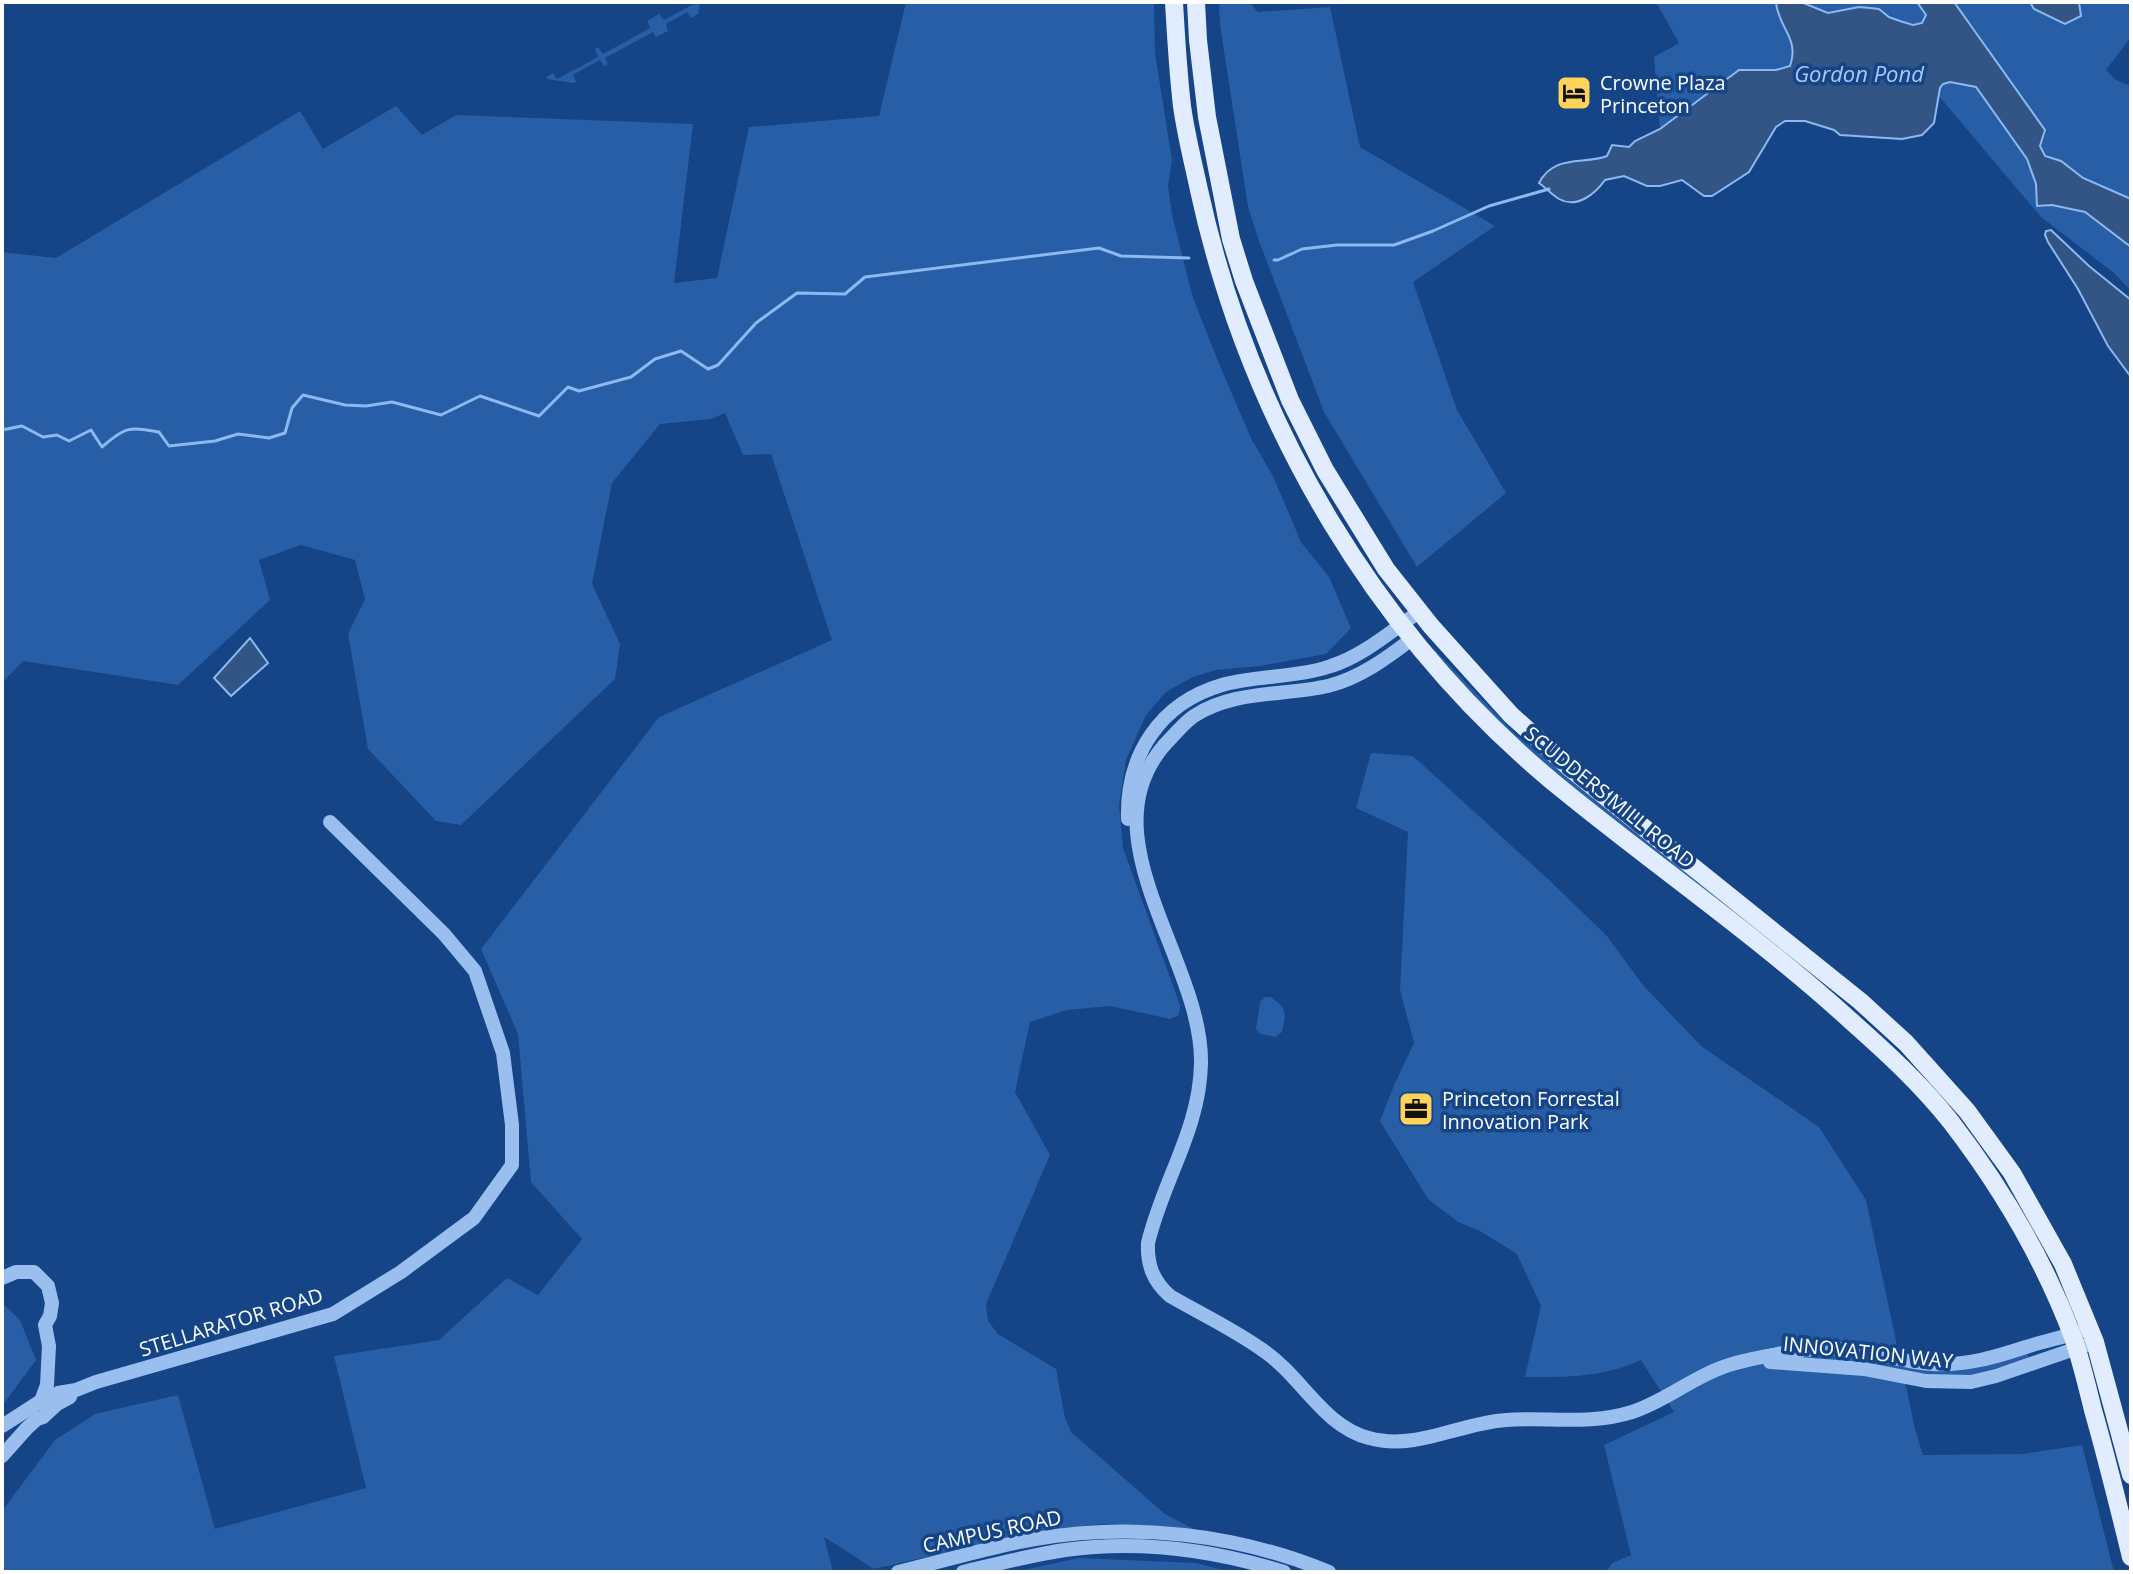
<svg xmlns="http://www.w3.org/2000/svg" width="2133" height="1574" font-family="'Open Sans',sans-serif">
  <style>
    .green { fill: #275ea5 }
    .water { fill: #325586; stroke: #8cb9f1; stroke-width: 2 }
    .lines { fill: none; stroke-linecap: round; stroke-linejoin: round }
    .stream { stroke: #8cb9f1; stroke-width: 3 }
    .minor { stroke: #9abfee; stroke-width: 14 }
    .major { stroke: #e2ecff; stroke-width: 18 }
    .labels { text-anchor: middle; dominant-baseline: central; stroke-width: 7; stroke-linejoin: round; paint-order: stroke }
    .poi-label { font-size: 20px; fill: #fff; stroke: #154487; text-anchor: start }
    .street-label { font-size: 20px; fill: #fff; stroke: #154487 }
    .water-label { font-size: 22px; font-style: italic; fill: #a6c9f6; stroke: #154487 }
  </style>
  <rect width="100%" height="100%" fill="#154487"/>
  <g class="green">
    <polygon points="693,2 700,2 698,14 691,18 687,12 666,24 668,31 656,37 653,32 605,58 608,64 604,66 600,60 573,75 576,82 573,83 547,79 546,77 553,73 557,79 598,57 595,49 598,47 603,54 650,28 647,21 659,14 664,20 694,4"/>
    <polygon points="906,2 1154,2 1155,53 1172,160 1168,186 1172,215 1193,298 1222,371 1252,440 1273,476 1301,542 1329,577 1351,628 1326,654 1260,666 1216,670 1193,677 1166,692 1146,715 1126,760 1119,805 1123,848 1180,1005 1179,1015 1170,1019 1110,1006 1067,1010 1030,1022 1015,1092 1050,1155 986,1304 988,1321 998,1334 1056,1369 1065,1418 1071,1432 1165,1514 1201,1533 1102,1524 1027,1534 874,1569 824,1537 833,1572 2,1572 2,1511 55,1440 95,1414 178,1395 215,1529 366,1488 334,1356 439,1340 507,1278 538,1295 582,1239 531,1182 518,1034 481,949 659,717 832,640 771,454 743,455 725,413 711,419 660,424 612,483 592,584 620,644 615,679 461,825 436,821 368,749 348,634 365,599 355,560 301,545 259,560 270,600 178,685 23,661 2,683 2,252 56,258 300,111 323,149 396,106 422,135 456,115 693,124 674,283 717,278 749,127 879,116"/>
    <polygon points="1219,2 1249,2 1258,12 1330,7 1360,147 1495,226 1413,282 1457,410 1506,493 1417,567 1324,412 1259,241 1248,207 1220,25"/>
    <path d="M 1656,2 L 1776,2 C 1778,28 1800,38 1790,66 L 1776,70 L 1739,70 L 1660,129 L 1654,57 L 1679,43 Z"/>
    <path d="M 1801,2 L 1917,2 L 1926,15 L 1922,23 C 1902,28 1891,13 1875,9 C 1859,5 1846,14 1831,13 C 1821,12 1809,7 1801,2 Z"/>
    <polygon points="1954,2 2131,2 2131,37 2106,70 2116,80 2131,86 2131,199 2083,178 2061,161 2045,156 2040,146 2045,134 1977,32"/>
    <polygon points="1950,82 1976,87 2027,159 2036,184 2037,206 2052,205 2085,212 2131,247 2131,291 2114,273 2041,217 1938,95 1943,84"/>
    <polygon points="1434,649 1514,733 1762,933 1724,909 1525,749 1432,651"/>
    <path d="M 1371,753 L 1413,756 L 1548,879 L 1607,936 L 1642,984 L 1701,1046 L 1819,1127 L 1866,1200 L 1901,1364 L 2027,1353 L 2029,1359 L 1972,1375 L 1952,1377 L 1903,1372 L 1915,1429 L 1923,1455 L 2022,1454 L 2082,1445 L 2114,1572 L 1606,1572 L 1612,1563 L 1631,1555 L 1604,1445 L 1674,1412 L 1641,1360 C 1602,1378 1567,1377 1525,1377 L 1541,1306 L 1517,1254 L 1480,1231 L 1458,1222 L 1428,1199 L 1380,1121 L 1395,1083 L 1414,1043 L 1400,990 L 1408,832 L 1356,808 Z"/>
    <path d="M 1265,997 C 1274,997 1270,996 1277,1002 C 1289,1011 1284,1019 1282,1032 L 1275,1037 L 1261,1034 L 1256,1029 L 1260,1002 Z"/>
    <polygon points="2,1303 20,1320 36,1360 2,1406"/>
    <polygon points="1078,1558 1196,1563 1231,1572 1015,1572"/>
  </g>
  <g class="water">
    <path d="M 1776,2 L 1801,2 L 1828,13 L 1859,7 L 1870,8 L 1879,9 L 1889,17 L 1900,21 L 1913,25 L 1922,23 L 1926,15 L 1917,2 L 1954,2 L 2045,130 L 2040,146 L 2045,156 L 2061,161 L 2083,178 L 2131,199 L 2131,247 L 2085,212 L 2052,205 L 2037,206 L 2036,184 L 2027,159 L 1976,87 L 1950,82 L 1943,84 L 1940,88 L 1934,123 L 1922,135 L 1902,139 L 1840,135 L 1834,130 L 1805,121 L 1785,121 L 1776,127 L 1749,172 L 1712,196 L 1704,196 L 1682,180 L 1660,186 L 1647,186 L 1624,176 L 1605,180 C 1595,194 1577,209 1559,199 C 1552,195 1546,188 1539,183 C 1554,154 1583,165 1607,156 L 1612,145 L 1629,147 L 1635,141 L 1660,129 L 1739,70 L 1776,70 L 1790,66 C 1800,38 1778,28 1776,2 Z"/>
    <polygon points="2030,2 2079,2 2081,16 2065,24 2034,9"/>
    <polygon points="2051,230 2089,266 2131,300 2131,377 2108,346 2078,289 2048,242 2045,235 2046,231"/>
    <polygon points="250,638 268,663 231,696 214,678"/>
  </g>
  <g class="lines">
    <g class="stream">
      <polyline points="1274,260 1278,260 1302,249 1337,245 1394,245 1433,231 1489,206 1549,189"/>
      <path d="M 2,430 L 22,426 L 43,437 L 57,435 L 69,441 L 91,430 L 102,447 C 126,426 129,427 159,432 L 169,446 L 215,441 L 238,434 L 269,438 L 285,433 L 292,408 L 303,395 L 345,405 L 366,406 L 392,402 L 441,415 L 480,396 L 539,416 L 568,387 L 579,391 L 631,377 L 655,359 L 681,351 L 708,369 L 718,365 L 756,323 L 797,293 L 845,294 L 865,277 L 1099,248 L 1121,256 L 1189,258"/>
    </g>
    <g class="minor">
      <path d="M 1413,638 C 1387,658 1360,678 1328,686 C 1284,696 1233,690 1194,716 C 1185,722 1179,730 1172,737 C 1077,830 1203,958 1201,1063 C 1200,1129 1163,1180 1148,1243 C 1147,1265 1153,1281 1170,1296 C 1201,1314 1235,1330 1264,1351 C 1302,1377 1323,1426 1369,1438 C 1416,1451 1460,1423 1506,1420 C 1548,1417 1591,1425 1632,1412 C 1663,1402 1688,1381 1718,1369 C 1736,1361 1757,1358 1777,1354 C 1804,1349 1833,1347 1861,1351 C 1885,1355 1908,1363 1932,1364 C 1966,1366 1995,1357 2026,1347 C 2044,1341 2061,1338 2079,1332"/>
      <path d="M 1128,819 C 1126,755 1160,703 1222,685 C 1258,675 1296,678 1331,666 C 1363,656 1391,631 1419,612"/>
      <polyline points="2,1278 16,1272 34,1272 48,1286 52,1303 50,1316 45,1325 49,1346 47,1385 41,1401"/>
      <polyline points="1770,1362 1864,1369 1926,1381 1971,1382 1996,1376 2095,1342"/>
      <polyline points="2,1426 41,1401 58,1393 76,1390 96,1382 333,1314 401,1272 474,1218 512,1165 512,1125 503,1053 475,971 444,934 330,822"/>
      <polyline points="2,1456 27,1428 37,1419 43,1417 57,1404 70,1397"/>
      <path d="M 898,1572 C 944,1561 989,1547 1035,1539 C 1133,1522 1237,1534 1329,1572"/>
      <path d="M 963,1572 C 997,1564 1031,1555 1065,1550 C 1138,1540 1214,1550 1284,1572"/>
    </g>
    <g class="major">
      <path d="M 1174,2 C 1176,37 1178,72 1182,106 C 1186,135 1193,162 1199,190 C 1250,425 1380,644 1569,795 C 1663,871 1762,940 1851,1021 C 1886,1052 1922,1085 1951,1122 C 2001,1187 2044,1260 2073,1337 C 2081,1360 2087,1386 2093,1410 C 2107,1459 2119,1508 2131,1557"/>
      <polyline points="1196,2 1198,40 1207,117 1231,239 1244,281 1290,400 1325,470 1386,569 1431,626 1511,715 1571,769 1860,1001 1906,1043 1967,1111 2012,1173 2063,1264 2095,1342 2131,1475"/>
    </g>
  </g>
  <defs>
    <symbol id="hotel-square" viewBox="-11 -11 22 22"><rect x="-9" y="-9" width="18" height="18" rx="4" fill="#ffd258" stroke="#154487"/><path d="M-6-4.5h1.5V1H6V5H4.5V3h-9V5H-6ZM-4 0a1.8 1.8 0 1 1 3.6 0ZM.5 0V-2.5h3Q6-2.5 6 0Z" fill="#111"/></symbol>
    <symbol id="office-square" viewBox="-11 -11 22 22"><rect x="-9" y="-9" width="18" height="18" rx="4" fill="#ffd258" stroke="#154487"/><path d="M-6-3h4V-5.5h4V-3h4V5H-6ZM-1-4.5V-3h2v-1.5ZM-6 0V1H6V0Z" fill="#111"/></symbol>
  </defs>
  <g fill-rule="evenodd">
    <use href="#hotel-square" x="1554" y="73" width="40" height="40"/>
    <use href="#office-square" x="1396" y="1089" width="40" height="40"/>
  </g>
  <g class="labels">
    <g class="poi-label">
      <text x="1600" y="82">Crowne Plaza<tspan x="1600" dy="23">Princeton</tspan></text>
      <text x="1442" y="1098">Princeton Forrestal<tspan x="1442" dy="23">Innovation Park</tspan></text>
    </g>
    <g class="street-label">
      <text transform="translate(1610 797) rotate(39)">SCUDDERS MILL ROAD</text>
      <text transform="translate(231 1322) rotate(-17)">STELLARATOR ROAD</text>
      <text transform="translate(1868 1352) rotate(6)">INNOVATION WAY</text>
      <text transform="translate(992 1531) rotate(-12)">CAMPUS ROAD</text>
    </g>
    <g class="water-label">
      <text x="1859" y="73">Gordon Pond</text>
    </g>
  </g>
  <rect width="2133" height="1574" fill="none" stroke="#ffffff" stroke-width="8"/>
</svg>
